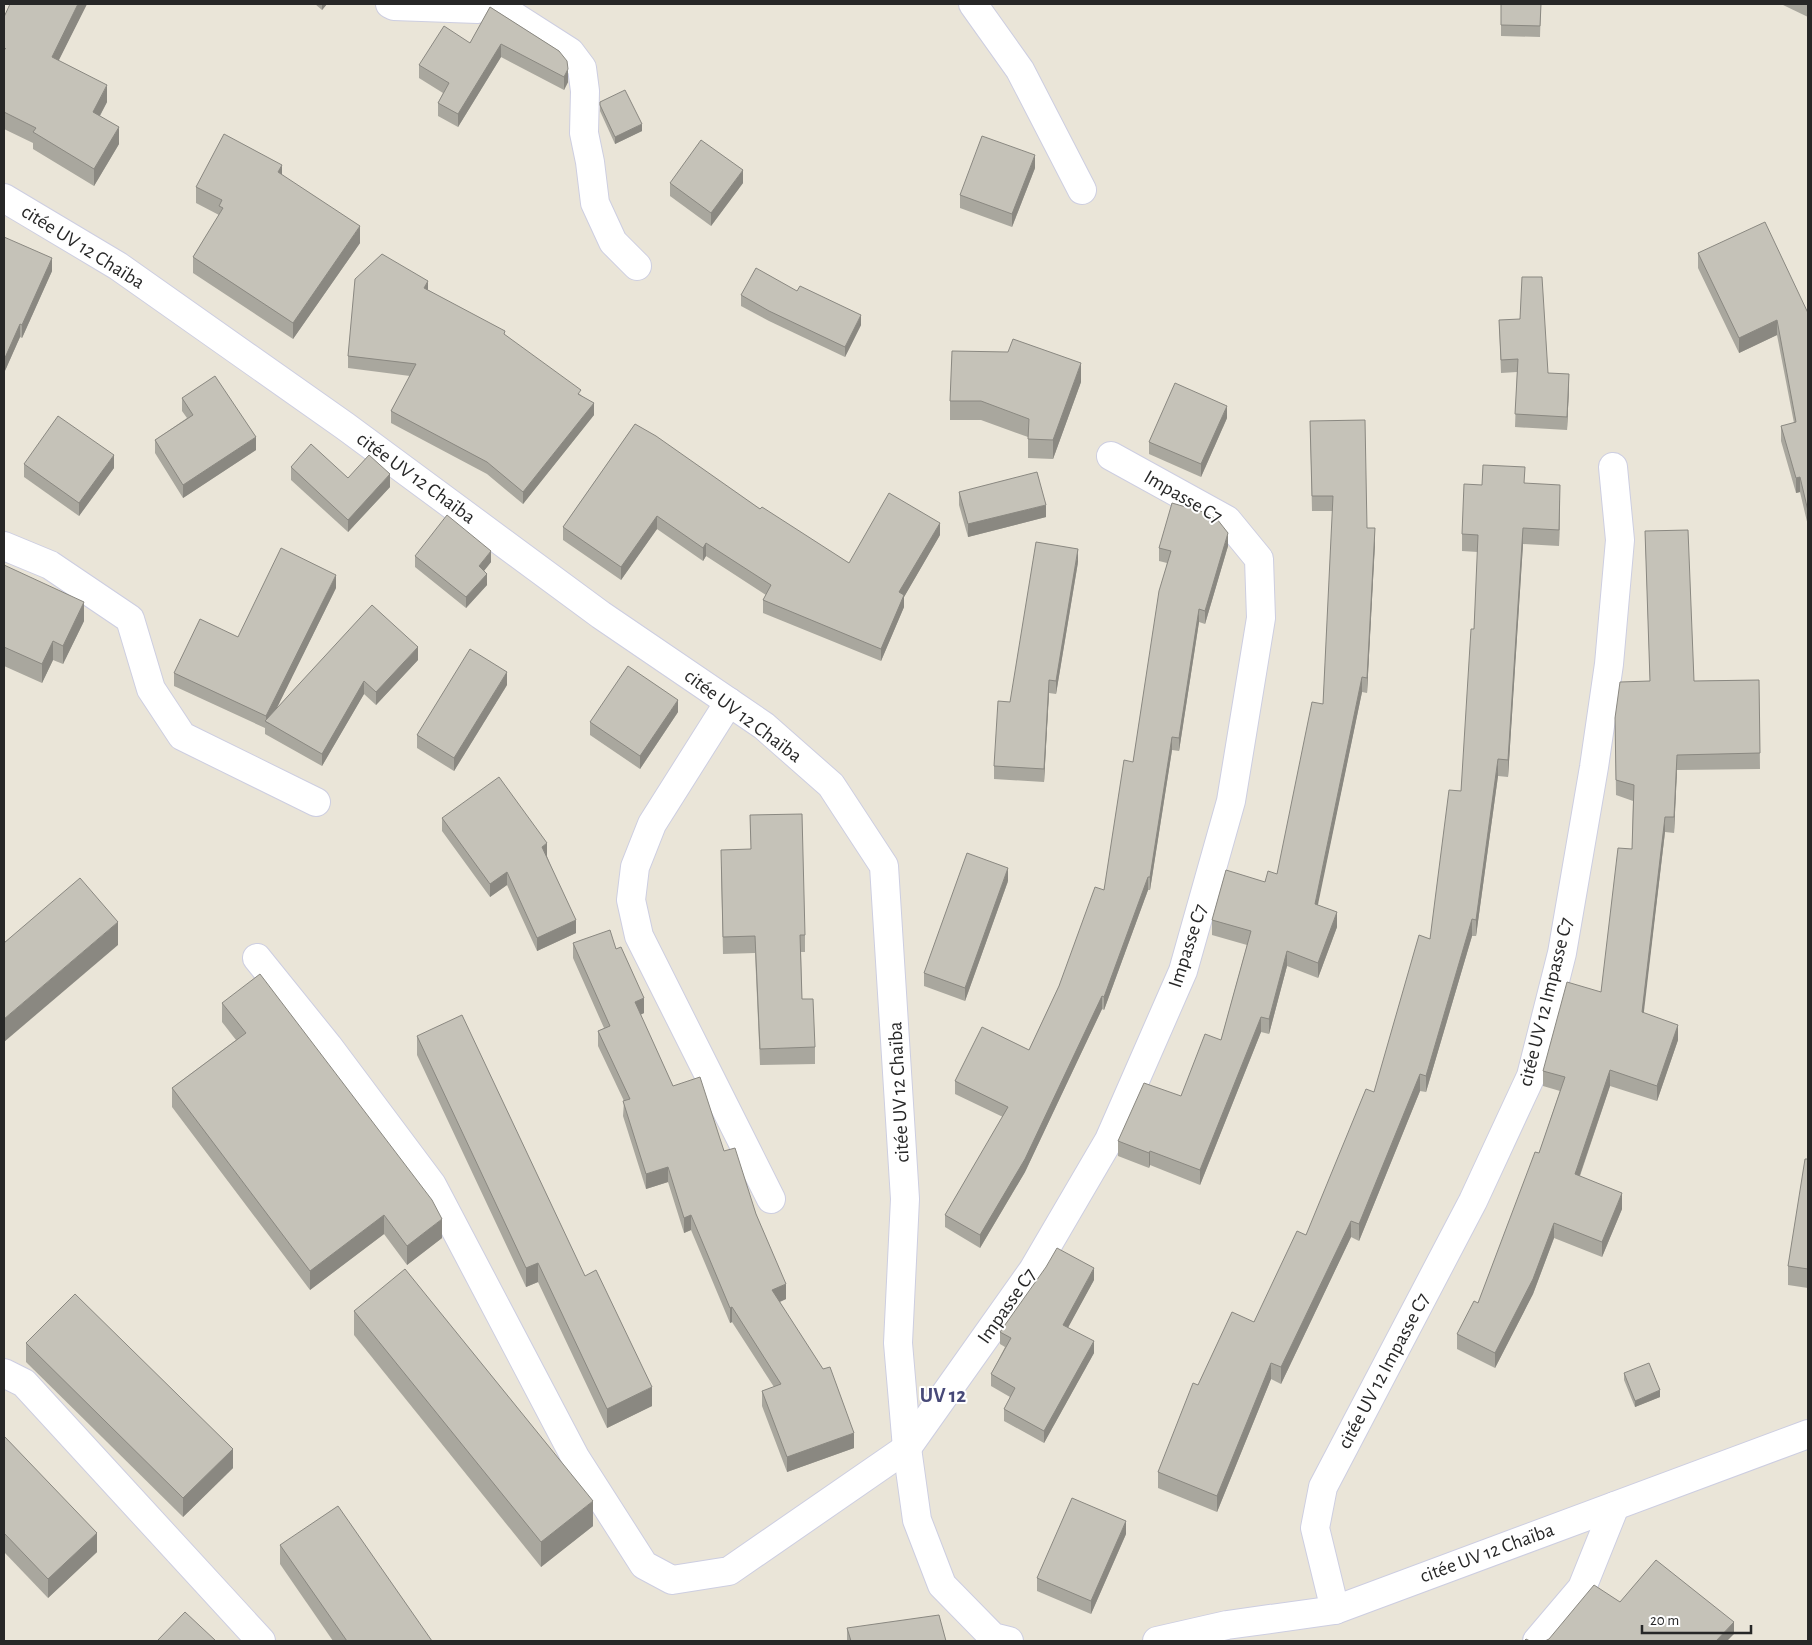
<svg xmlns="http://www.w3.org/2000/svg" width="1812" height="1645" font-family="'Alegreya Sans',sans-serif">
  <style>
    .lines { fill: none; stroke-linecap: round; stroke-linejoin: round }
    .minor-casing { stroke: #cdcee1; stroke-width: 30 }
    .minor { stroke: #fff; stroke-width: 28 }
    .wall { fill: #a9a79e }
    .shaded-wall { fill: #8a8881 }
    .building { fill: #c5c2b8; stroke: #8a8881 }
    .labels { text-anchor: middle; dominant-baseline: central; stroke-width: 4; stroke-linejoin: round; paint-order: stroke }
    .street-label { font-size: 20px; fill: #272727; stroke: #fff }
    .neighbourhood-label { font-size: 21px; font-weight: bold; fill: #474978; stroke: #fff }
  </style>
  <rect width="100%" height="100%" fill="#eae5d8"/>
  <g class="lines">
    <defs>
      <g id="minor">
        <polyline points="390,4 394,6 478,9 486,4"/>
        <polyline points="495,4 570,52 582,68 585,91 584,133 590,162 595,203 613,242 637,266"/>
        <polyline points="973,4 1020,70 1082,190"/>
        <polyline points="4,198 118,266 345,426 601,615 764,726 831,785 884,866 905,1199 898,1343 907,1448 917,1520 942,1585 993,1637 1009,1641"/>
        <polyline points="4,546 50,565 130,619 151,689 182,736 316,802"/>
        <polyline points="729,702 652,824 635,867 631,900 639,936 771,1199"/>
        <polyline points="257,958 328,1046 432,1185 575,1457 644,1565 672,1580 729,1571 907,1448 1033,1270 1109,1140 1183,971 1231,801 1261,618 1259,559 1227,520 1111,456"/>
        <polyline points="4,1373 24,1383 261,1641"/>
        <polyline points="1335,1610 1315,1528 1323,1487 1473,1201 1531,1076 1562,953 1594,767 1609,664 1620,540 1613,467"/>
        <polyline points="1157,1641 1227,1625 1335,1610 1808,1434"/>
        <polyline points="1537,1641 1582,1588 1615,1506"/>
      </g>
    </defs>
    <use href="#minor" class="minor-casing"/>
    <use href="#minor" class="minor"/>
  </g>
  <g class="wall">
    <polygon points="87,4 58,61 107,102 100,116 119,144 94,186 33,149 33,143 4,129 4,17"/>
    <polygon points="315,4 327,4 322,10"/>
    <polygon points="1541,4 1540,37 1501,36 1501,25"/>
    <polygon points="1781,4 1808,4 1808,17"/>
    <polygon points="490,7 559,51 568,82 564,90 501,57 458,127 438,116 438,103 443,93 419,78 419,65 470,43"/>
    <polygon points="600,102 642,131 615,144 600,111"/>
    <polygon points="1035,168 1012,227 960,208 960,195"/>
    <polygon points="282,175 360,243 293,339 193,273 193,257 219,215 196,203 196,187"/>
    <polygon points="670,183 743,183 711,226 670,196"/>
    <polygon points="4,237 52,271 22,338 20,337 4,373"/>
    <polygon points="1698,253 1808,313 1808,526 1800,492 1796,493 1781,441 1781,426 1794,423 1777,335 1739,353 1698,268"/>
    <polygon points="428,290 505,335 581,395 594,415 523,504 487,474 391,423 391,411 410,376 348,368 348,356"/>
    <polygon points="741,295 861,325 845,357 769,321 741,306"/>
    <polygon points="1499,320 1548,373 1569,387 1567,430 1515,427 1517,372 1501,373"/>
    <polygon points="1081,382 1053,459 1028,458 1028,437 981,420 950,420 950,401"/>
    <polygon points="182,398 256,450 183,498 155,453 155,440 187,418 182,411"/>
    <polygon points="1227,418 1201,477 1149,454 1149,442"/>
    <polygon points="1310,421 1367,528 1375,543 1367,693 1362,692 1317,906 1337,927 1318,978 1287,966 1269,1034 1261,1032 1200,1185 1150,1165 1149,1168 1118,1156 1118,1141 1181,1096 1221,1040 1247,945 1212,935 1212,920 1265,882 1277,874 1323,704 1333,511 1312,511"/>
    <polygon points="635,424 760,509 849,563 940,535 904,597 904,607 881,661 763,613 763,600 766,595 706,556 703,561 657,529 621,580 563,540 563,527"/>
    <polygon points="24,464 114,468 79,516 24,477"/>
    <polygon points="291,467 348,478 390,487 348,532 291,480"/>
    <polygon points="1525,483 1560,501 1559,546 1523,544 1508,777 1498,776 1476,936 1472,936 1426,1092 1420,1091 1359,1241 1351,1237 1281,1384 1271,1379 1217,1512 1158,1488 1158,1472 1198,1385 1254,1322 1306,1235 1374,1092 1430,939 1461,791 1474,629 1478,552 1462,551 1462,534 1482,485"/>
    <polygon points="959,492 1046,517 968,537 959,505"/>
    <polygon points="1645,531 1694,681 1759,680 1760,769 1677,770 1674,833 1665,832 1643,1013 1678,1040 1657,1101 1610,1086 1580,1176 1622,1209 1602,1257 1554,1238 1533,1294 1495,1368 1457,1349 1457,1334 1478,1303 1539,1153 1560,1091 1543,1086 1543,1071 1601,992 1632,849 1633,801 1616,795 1615,718 1650,681"/>
    <polygon points="1228,546 1205,624 1199,622 1179,751 1172,750 1150,890 1148,890 1104,1010 1102,1009 1025,1172 980,1248 945,1227 945,1215 1003,1117 955,1094 955,1081 1029,1050 1104,890 1133,762 1167,563 1159,561 1159,548"/>
    <polygon points="415,556 491,562 484,571 487,585 466,608 415,567"/>
    <polygon points="1078,562 1056,694 1049,693 1044,782 994,779 994,766 1010,702"/>
    <polygon points="4,565 84,621 63,664 53,660 42,683 4,666"/>
    <polygon points="336,588 276,709 418,660 376,705 364,694 322,766 265,734 265,728 174,686 174,673 238,637"/>
    <polygon points="507,685 454,771 417,748 417,735"/>
    <polygon points="678,712 640,769 590,735 590,722"/>
    <polygon points="750,815 805,935 805,952 801,952 802,999 815,1047 815,1064 760,1065 755,953 723,954 721,867 751,849"/>
    <polygon points="442,818 547,856 576,933 537,951 507,885 490,897 442,831"/>
    <polygon points="1008,881 965,1001 924,986 924,973"/>
    <polygon points="573,943 616,949 644,1013 640,1015 673,1086 724,1151 756,1214 786,1299 780,1302 854,1448 787,1472 762,1406 762,1391 774,1387 732,1322 730,1323 691,1230 684,1233 668,1182 646,1189 623,1116 624,1101 598,1046 598,1031 604,1028 573,958"/>
    <polygon points="222,1003 442,1238 407,1265 384,1234 310,1290 172,1107 172,1088 236,1040 222,1022"/>
    <polygon points="417,1036 585,1276 652,1406 607,1428 538,1282 526,1287 417,1055"/>
    <polygon points="1808,1159 1808,1288 1788,1285 1788,1266"/>
    <polygon points="1094,1280 1068,1327 1094,1353 1044,1443 1004,1421 1004,1409 1010,1397 991,1386 991,1374 1005,1347 1000,1344 1000,1332"/>
    <polygon points="354,1311 593,1526 541,1567 354,1335"/>
    <polygon points="26,1343 233,1468 183,1517 26,1362"/>
    <polygon points="1624,1373 1660,1397 1635,1407 1624,1380"/>
    <polygon points="4,1436 97,1552 48,1598 4,1552"/>
    <polygon points="1126,1534 1091,1614 1037,1591 1037,1578"/>
    <polygon points="280,1545 432,1641 333,1641 280,1564"/>
    <polygon points="847,1628 946,1641 847,1641"/>
  </g>
  <g class="shaded-wall">
    <polygon points="78,4 87,4 52,74 52,57"/>
    <polygon points="322,4 327,4 322,10"/>
    <polygon points="501,44 501,57 458,127 458,114"/>
    <polygon points="568,69 568,82 564,90 564,77"/>
    <polygon points="107,85 107,102 93,128 93,112"/>
    <polygon points="642,124 642,131 615,144 615,137"/>
    <polygon points="119,127 119,144 94,186 94,169"/>
    <polygon points="1035,155 1035,168 1012,227 1012,214"/>
    <polygon points="282,165 282,181 278,172"/>
    <polygon points="743,170 743,183 711,226 711,213"/>
    <polygon points="360,226 360,243 293,339 293,323"/>
    <polygon points="52,258 52,271 22,338 22,325"/>
    <polygon points="428,281 428,293 424,288"/>
    <polygon points="861,315 861,325 845,357 845,347"/>
    <polygon points="1777,320 1777,335 1739,353 1739,338"/>
    <polygon points="20,324 20,337 4,373 4,360"/>
    <polygon points="1081,363 1081,382 1053,459 1053,440"/>
    <polygon points="1569,374 1569,387 1567,430 1567,417"/>
    <polygon points="594,403 594,415 523,504 523,492"/>
    <polygon points="1227,406 1227,418 1201,477 1201,464"/>
    <polygon points="256,437 256,450 183,498 183,485"/>
    <polygon points="114,455 114,468 79,516 79,503"/>
    <polygon points="390,474 390,487 348,532 348,520"/>
    <polygon points="1800,477 1800,492 1796,493 1796,478"/>
    <polygon points="1560,485 1560,501 1559,546 1559,530"/>
    <polygon points="1046,505 1046,517 968,537 968,524"/>
    <polygon points="657,516 657,529 621,580 621,567"/>
    <polygon points="940,523 940,535 904,597 904,607 881,661 881,649 899,592"/>
    <polygon points="1375,528 1375,543 1367,693 1367,678"/>
    <polygon points="1523,528 1523,544 1508,777 1508,760"/>
    <polygon points="1228,533 1228,546 1205,624 1205,611"/>
    <polygon points="706,543 706,556 703,561 703,548"/>
    <polygon points="1078,549 1078,562 1056,694 1056,681"/>
    <polygon points="491,551 491,562 479,577 479,566"/>
    <polygon points="487,574 487,585 466,608 466,597"/>
    <polygon points="336,575 336,588 269,724 266,722 266,716"/>
    <polygon points="84,602 84,621 63,664 63,646"/>
    <polygon points="1199,609 1199,622 1179,751 1179,738"/>
    <polygon points="53,641 53,660 42,683 42,664"/>
    <polygon points="418,647 418,660 376,705 376,692"/>
    <polygon points="507,672 507,685 454,771 454,758"/>
    <polygon points="1362,677 1362,692 1315,919 1315,904"/>
    <polygon points="1049,680 1049,693 1044,782 1044,769"/>
    <polygon points="364,681 364,694 322,766 322,754"/>
    <polygon points="678,700 678,712 640,769 640,756"/>
    <polygon points="1172,737 1172,750 1150,890 1150,877"/>
    <polygon points="1677,755 1677,770 1674,833 1674,817"/>
    <polygon points="1498,759 1498,776 1476,936 1476,920"/>
    <polygon points="1665,817 1665,832 1642,1028 1642,1012"/>
    <polygon points="547,843 547,856 542,859 542,847"/>
    <polygon points="1008,868 1008,881 965,1001 965,988"/>
    <polygon points="507,872 507,885 490,897 490,884"/>
    <polygon points="1148,877 1148,890 1104,1010 1104,997"/>
    <polygon points="1337,912 1337,927 1318,978 1318,963"/>
    <polygon points="1472,919 1472,936 1426,1092 1426,1076"/>
    <polygon points="576,920 576,933 537,951 537,938"/>
    <polygon points="118,922 118,945 4,1042 4,1019"/>
    <polygon points="1287,951 1287,966 1269,1034 1269,1019"/>
    <polygon points="1102,996 1102,1009 1025,1172 980,1248 980,1235"/>
    <polygon points="644,998 644,1013 635,1017 635,1002"/>
    <polygon points="1261,1017 1261,1032 1200,1185 1200,1170"/>
    <polygon points="1678,1025 1678,1040 1657,1101 1657,1086"/>
    <polygon points="1610,1070 1610,1086 1575,1189 1575,1174"/>
    <polygon points="1420,1074 1420,1091 1359,1241 1359,1224"/>
    <polygon points="1150,1151 1150,1165 1149,1168 1149,1153"/>
    <polygon points="668,1167 668,1182 646,1189 646,1174"/>
    <polygon points="1622,1193 1622,1209 1602,1257 1602,1242"/>
    <polygon points="384,1215 384,1234 310,1290 310,1271"/>
    <polygon points="691,1215 691,1230 684,1233 684,1218"/>
    <polygon points="442,1219 442,1238 407,1265 407,1246"/>
    <polygon points="1351,1221 1351,1237 1281,1384 1281,1367"/>
    <polygon points="1554,1223 1554,1238 1533,1294 1495,1368 1495,1353"/>
    <polygon points="538,1263 538,1282 526,1287 526,1268"/>
    <polygon points="1094,1268 1094,1280 1063,1337 1063,1325"/>
    <polygon points="786,1284 786,1299 772,1305 772,1290"/>
    <polygon points="732,1307 732,1322 730,1323 730,1308"/>
    <polygon points="1094,1341 1094,1353 1044,1443 1044,1431"/>
    <polygon points="1271,1363 1271,1379 1217,1512 1217,1496"/>
    <polygon points="652,1387 652,1406 607,1428 607,1409"/>
    <polygon points="1660,1390 1660,1397 1635,1407 1635,1401"/>
    <polygon points="854,1433 854,1448 787,1472 787,1457"/>
    <polygon points="233,1449 233,1468 183,1517 183,1498"/>
    <polygon points="593,1501 593,1526 541,1567 541,1542"/>
    <polygon points="1126,1521 1126,1534 1091,1614 1091,1601"/>
    <polygon points="97,1533 97,1552 48,1598 48,1579"/>
    <polygon points="1734,1622 1734,1634 1727,1641 1716,1641"/>
  </g>
  <g class="building">
    <polygon points="10,4 78,4 52,57 107,85 93,112 119,127 94,169 33,132 36,128 4,112 4,48 6,49 4,47 4,17"/>
    <polygon points="1501,4 1541,4 1540,26 1501,25"/>
    <polygon points="490,7 559,51 567,61 568,69 564,77 501,44 458,114 438,103 449,83 419,65 444,26 470,43"/>
    <polygon points="625,90 642,124 615,137 600,105 600,102"/>
    <polygon points="224,134 282,165 278,172 360,226 293,323 193,257 223,208 219,206 222,200 196,187"/>
    <polygon points="982,136 1035,155 1012,214 960,195"/>
    <polygon points="701,140 743,170 711,213 670,183"/>
    <polygon points="1765,222 1808,313 1808,511 1800,477 1796,478 1781,426 1796,422 1777,320 1739,338 1698,253"/>
    <polygon points="4,237 52,258 22,325 20,324 4,360"/>
    <polygon points="382,254 428,281 424,288 505,331 504,334 581,390 578,394 594,403 523,492 487,462 391,411 416,364 348,356 355,279"/>
    <polygon points="756,268 797,291 800,286 861,315 845,347 769,311 741,295"/>
    <polygon points="1522,277 1542,277 1548,373 1569,374 1567,417 1515,414 1518,359 1501,360 1499,320 1520,319"/>
    <polygon points="1013,339 1081,363 1053,440 1028,439 1029,419 981,401 950,401 952,351 1008,352"/>
    <polygon points="215,376 256,437 183,485 155,440 193,415 182,398"/>
    <polygon points="1175,383 1227,406 1201,464 1149,442"/>
    <polygon points="58,416 114,455 79,503 24,464"/>
    <polygon points="1365,420 1367,528 1375,528 1367,678 1362,677 1315,904 1337,912 1318,963 1287,951 1269,1019 1261,1017 1200,1170 1150,1151 1149,1153 1118,1141 1144,1083 1181,1096 1205,1034 1221,1040 1251,931 1212,920 1226,870 1265,882 1268,871 1277,874 1312,702 1323,704 1333,496 1312,496 1310,421"/>
    <polygon points="635,424 656,436 760,509 762,507 849,563 889,493 940,523 899,592 904,595 881,649 763,600 771,585 706,543 703,548 657,516 621,567 563,527"/>
    <polygon points="311,444 348,478 369,455 390,474 348,520 291,467"/>
    <polygon points="1483,465 1525,467 1524,483 1560,485 1559,530 1523,528 1508,760 1498,759 1476,920 1472,919 1426,1076 1420,1074 1359,1224 1351,1221 1281,1367 1271,1363 1217,1496 1158,1472 1193,1383 1198,1385 1232,1312 1254,1322 1297,1231 1306,1235 1366,1089 1374,1092 1419,935 1430,939 1449,790 1461,791 1471,629 1474,629 1478,535 1462,534 1464,484 1482,485"/>
    <polygon points="1037,472 1046,505 968,524 959,492"/>
    <polygon points="1172,503 1203,512 1217,519 1228,533 1205,611 1199,609 1179,738 1172,737 1150,877 1148,877 1104,997 1102,996 1025,1159 980,1235 945,1215 1008,1107 955,1081 982,1027 1029,1050 1059,986 1095,887 1104,890 1124,760 1133,762 1159,591 1171,551 1159,548"/>
    <polygon points="447,515 491,551 479,566 487,574 466,597 415,556"/>
    <polygon points="1688,530 1694,681 1759,680 1760,753 1677,755 1674,817 1665,817 1642,1012 1678,1025 1657,1086 1610,1070 1575,1174 1622,1193 1602,1242 1554,1223 1533,1279 1495,1353 1457,1334 1474,1301 1478,1303 1535,1152 1539,1153 1565,1077 1543,1071 1567,982 1601,992 1618,848 1632,849 1634,785 1616,780 1615,718 1620,682 1650,681 1645,531"/>
    <polygon points="1036,542 1078,549 1056,681 1049,680 1044,769 994,766 998,701 1010,702"/>
    <polygon points="281,548 336,575 266,716 174,673 200,619 238,637"/>
    <polygon points="4,565 84,602 63,646 53,641 42,664 4,647"/>
    <polygon points="372,605 418,647 376,692 364,681 322,754 265,721"/>
    <polygon points="470,649 507,672 454,758 417,735"/>
    <polygon points="628,666 678,700 640,756 590,722"/>
    <polygon points="499,777 547,843 542,847 576,920 537,938 507,872 490,884 442,818"/>
    <polygon points="802,814 805,935 800,935 802,999 813,999 815,1047 760,1049 755,936 723,937 721,850 751,849 750,815"/>
    <polygon points="967,853 1008,868 965,988 924,973"/>
    <polygon points="80,878 118,922 4,1019 4,943"/>
    <polygon points="610,930 616,949 621,947 644,998 635,1002 673,1086 700,1077 724,1151 735,1148 756,1214 786,1284 772,1290 823,1369 830,1367 854,1433 787,1457 762,1391 781,1384 732,1307 730,1308 691,1215 684,1218 668,1167 646,1174 623,1101 630,1099 598,1031 610,1026 573,943"/>
    <polygon points="260,974 432,1200 442,1219 407,1246 384,1215 310,1271 172,1088 246,1033 222,1003"/>
    <polygon points="462,1015 585,1276 596,1270 652,1387 607,1409 538,1263 526,1268 417,1036"/>
    <polygon points="1805,1159 1808,1159 1808,1269 1788,1266"/>
    <polygon points="1057,1248 1094,1268 1063,1325 1094,1341 1044,1431 1004,1409 1015,1388 991,1374 1011,1338 1000,1332 1046,1267"/>
    <polygon points="405,1269 593,1501 541,1542 354,1311"/>
    <polygon points="75,1294 233,1449 183,1498 26,1343"/>
    <polygon points="1649,1363 1660,1390 1635,1401 1624,1373"/>
    <polygon points="4,1436 97,1533 48,1579 4,1533"/>
    <polygon points="1072,1498 1126,1521 1091,1601 1037,1578"/>
    <polygon points="338,1506 432,1641 347,1641 280,1545"/>
    <polygon points="1656,1560 1734,1622 1716,1641 1545,1641 1549,1639 1594,1585 1620,1602"/>
    <polygon points="185,1612 216,1641 157,1641"/>
    <polygon points="939,1615 946,1641 851,1641 847,1628"/>
    <polygon points="1526,1639 1530,1641 1524,1641"/>
  </g>
  <g class="labels">
    <g class="street-label">
      <text transform="translate(83 247) rotate(32)">citée UV 12 Chaïba</text>
      <text transform="translate(416 478) rotate(36)">citée UV 12 Chaïba</text>
      <text transform="translate(1183 497) rotate(30)">Impasse C7</text>
      <text transform="translate(743 716) rotate(37)">citée UV 12 Chaïba</text>
      <text transform="translate(1188 946) rotate(-72)">Impasse C7</text>
      <text transform="translate(1546 1002) rotate(-76)">citée UV 12 Impasse C7</text>
      <text transform="translate(899 1092) rotate(-93)">citée UV 12 Chaïba</text>
      <text transform="translate(1007 1306) rotate(-55)">Impasse C7</text>
      <text transform="translate(1384 1371) rotate(-62)">citée UV 12 Impasse C7</text>
      <text transform="translate(1487 1553) rotate(-20)">citée UV 12 Chaïba</text>
    </g>
    <g class="neighbourhood-label">
      <text x="943" y="1395">UV 12</text>
    </g>
  </g>
  <rect width="1812" height="1645" fill="none" stroke="#272727" stroke-width="10"/>
  <path d="M1642 1625v8h109v-8" fill="none" stroke="#272727" stroke-width="2.5"/>
  <text x="1650" y="1625" font-size="15" fill="#272727" stroke="#ffffff" stroke-width="4" paint-order="stroke">20 m</text>
</svg>
